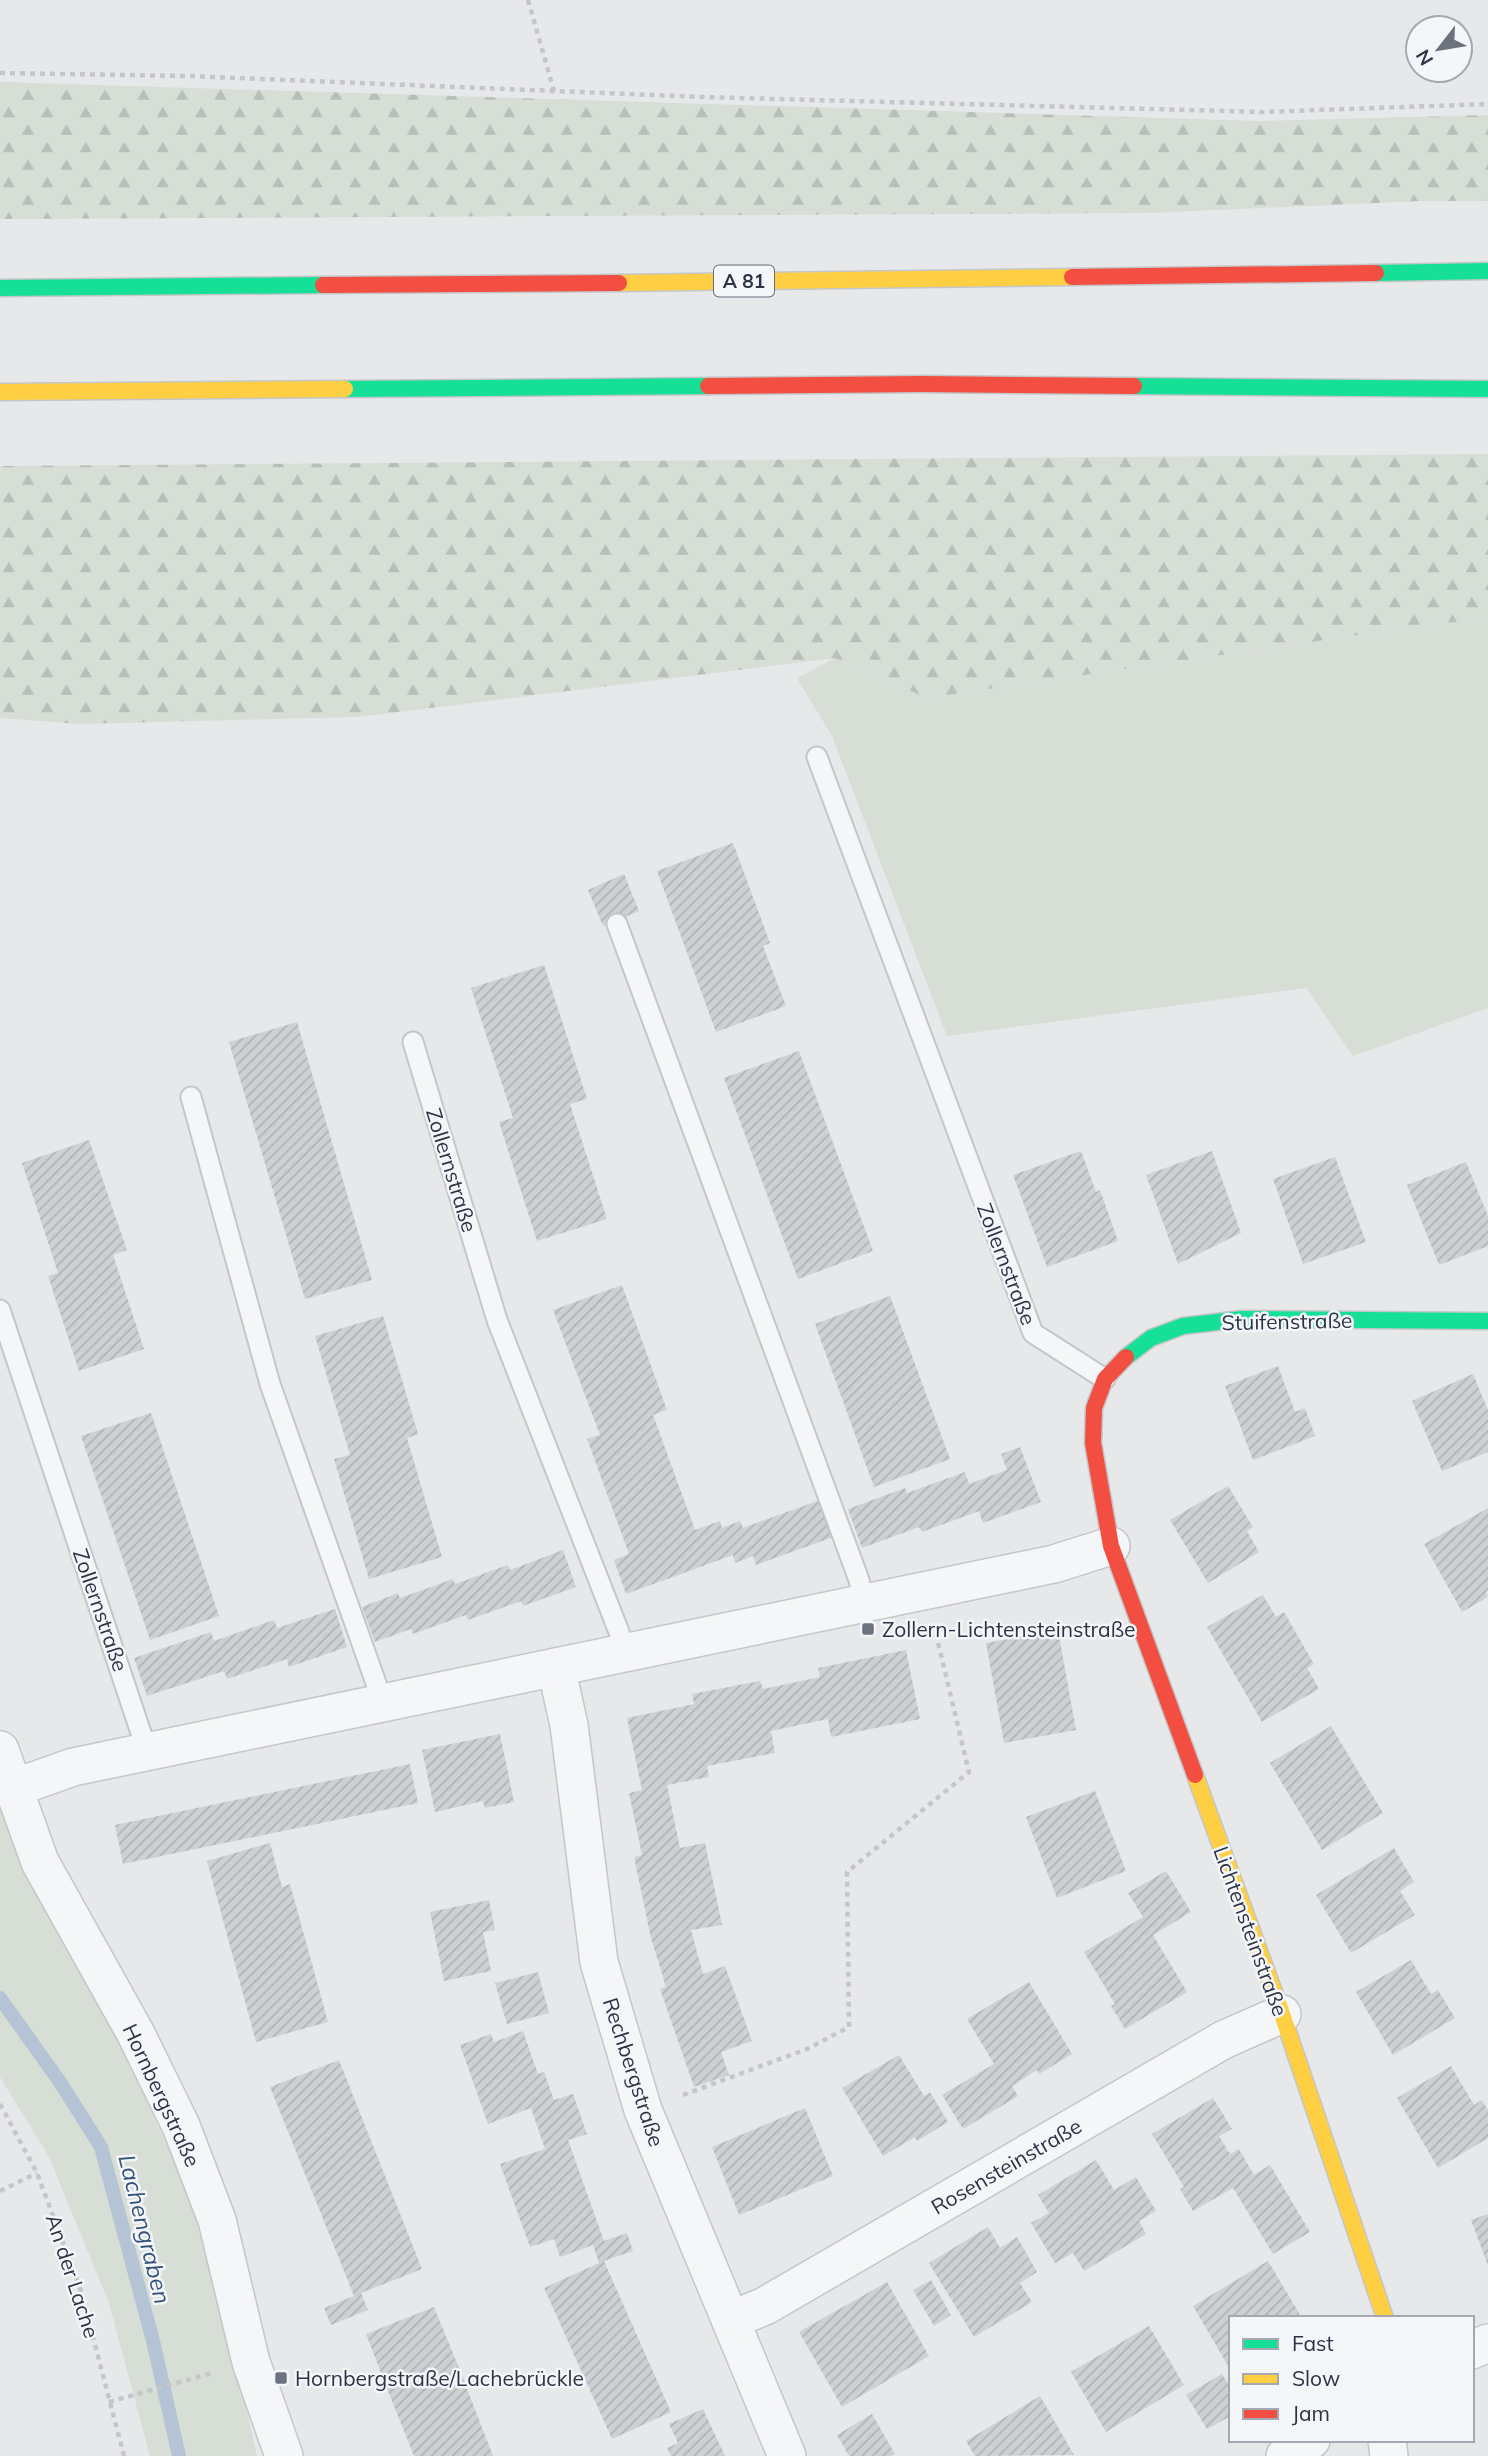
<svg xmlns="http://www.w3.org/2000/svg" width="1488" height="2456" font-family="Mulish,sans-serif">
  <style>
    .green { fill: #d6ded6 }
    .forest { fill: url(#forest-firs) }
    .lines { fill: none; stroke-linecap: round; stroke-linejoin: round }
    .stream { stroke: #b4c4d5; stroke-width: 14 }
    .building { fill: url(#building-hatch) }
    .lane-casing { stroke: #c4c6c8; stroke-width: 23 }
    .street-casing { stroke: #c4c6c8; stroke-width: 40 }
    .fast-casing { stroke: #c4c6c8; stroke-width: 19 }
    .slow-casing { stroke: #c4c6c8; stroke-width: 19 }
    .jam-casing { stroke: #c4c6c8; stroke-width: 19 }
    .path { stroke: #c5c6ca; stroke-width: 4.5; stroke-dasharray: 5 5; stroke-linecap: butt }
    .lane { stroke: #f5f6f7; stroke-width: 19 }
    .street { stroke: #f5f6f7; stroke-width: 37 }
    .fast { stroke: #16e098; stroke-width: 16 }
    .slow { stroke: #ffcf43; stroke-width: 16 }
    .jam { stroke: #f24e42; stroke-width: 16 }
    .poi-dot { fill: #6c737f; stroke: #f4f6f9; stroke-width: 2.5 }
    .labels { text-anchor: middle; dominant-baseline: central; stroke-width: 5; stroke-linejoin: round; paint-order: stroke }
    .shield { fill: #f4f6f9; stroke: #676e7b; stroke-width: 2 }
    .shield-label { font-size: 19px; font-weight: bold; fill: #2b3445 }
    .street-label { font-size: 21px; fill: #2b3445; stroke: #f4f6f9 }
    .poi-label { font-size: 21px; fill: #2b3445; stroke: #f4f6f9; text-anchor: start }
    .water-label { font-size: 23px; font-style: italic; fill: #34527a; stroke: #f4f6f9 }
  </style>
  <defs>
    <pattern id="forest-firs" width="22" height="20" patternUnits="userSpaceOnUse" patternTransform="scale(1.75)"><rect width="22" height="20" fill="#d6ded6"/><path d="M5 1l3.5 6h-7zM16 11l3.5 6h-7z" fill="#b8bfb9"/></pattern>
    <pattern id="building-hatch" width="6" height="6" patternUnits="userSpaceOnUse" patternTransform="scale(1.75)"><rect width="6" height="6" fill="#ced0d3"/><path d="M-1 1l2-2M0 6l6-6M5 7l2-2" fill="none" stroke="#b1b3b6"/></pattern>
  </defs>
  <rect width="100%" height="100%" fill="#e6e8ea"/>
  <g class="green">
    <polygon points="1488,620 1488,1008 1353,1056 1306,988 947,1036 832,736 797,678 835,658 927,698 1442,623"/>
    <polygon points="0,1795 37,1897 104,2007 184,2183 226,2319 257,2456 150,2456 109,2303 49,2157 0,2077"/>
  </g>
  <g class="forest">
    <polygon points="0,82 1258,121 1488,115 1488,201 1421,201 1149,213 0,219"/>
    <polygon points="1488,454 1488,620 1442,623 927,698 835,658 358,717 79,724 0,718 0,466"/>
  </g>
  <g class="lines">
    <polyline class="stream" points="0,1998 60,2082 101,2147 153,2341 179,2456"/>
  </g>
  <g class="building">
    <polygon points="733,843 770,943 763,946 786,1006 716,1032 657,871"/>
    <polygon points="624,874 639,911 603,926 588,890"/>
    <polygon points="544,965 587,1099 570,1104 607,1219 537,1241 499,1122 513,1118 471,988"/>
    <polygon points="297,1022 372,1280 305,1299 229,1042"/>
    <polygon points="799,1051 873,1251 798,1279 724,1078"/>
    <polygon points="89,1140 127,1250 113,1255 144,1349 79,1371 48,1276 58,1273 22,1163"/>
    <polygon points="1081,1151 1096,1192 1100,1190 1118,1241 1047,1267 1013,1175"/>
    <polygon points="1212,1151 1241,1233 1178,1264 1146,1175"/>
    <polygon points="1335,1157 1366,1242 1303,1264 1273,1179"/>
    <polygon points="1466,1162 1488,1216 1488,1246 1439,1265 1407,1185"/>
    <polygon points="622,1285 667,1410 653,1415 695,1530 720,1521 722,1528 740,1521 743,1528 820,1500 833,1537 756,1565 753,1556 735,1563 733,1555 626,1594 614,1560 629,1554 587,1439 600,1435 553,1310"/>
    <polygon points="890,1296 950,1459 874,1487 815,1324"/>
    <polygon points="383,1316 418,1434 407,1438 442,1557 369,1579 334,1459 350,1455 315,1336"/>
    <polygon points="1278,1366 1295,1412 1305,1408 1315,1436 1253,1460 1225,1386"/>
    <polygon points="1473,1374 1488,1410 1488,1452 1442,1471 1412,1401"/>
    <polygon points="151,1413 219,1616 150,1640 81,1436"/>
    <polygon points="1020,1447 1041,1502 983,1523 979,1511 922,1532 919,1527 862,1548 848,1509 905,1488 907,1493 965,1472 969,1484 1007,1470 1001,1454"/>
    <polygon points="1228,1486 1253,1527 1247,1531 1259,1552 1208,1583 1170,1520"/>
    <polygon points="1488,1508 1488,1591 1486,1592 1488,1597 1462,1612 1424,1544"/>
    <polygon points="563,1550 576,1587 523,1606 521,1601 468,1620 466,1615 413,1634 411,1629 375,1642 362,1607 398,1593 400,1598 453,1579 455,1584 508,1565 510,1570"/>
    <polygon points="1263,1595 1276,1617 1284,1612 1314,1664 1307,1668 1319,1689 1262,1722 1207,1627"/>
    <polygon points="335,1609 347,1647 289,1667 287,1659 227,1679 224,1671 147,1696 134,1658 211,1632 214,1641 274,1620 277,1628"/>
    <polygon points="1058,1630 1076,1730 1004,1743 986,1643"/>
    <polygon points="906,1650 920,1719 831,1737 828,1719 771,1731 775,1753 707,1766 709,1777 667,1785 680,1848 705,1843 722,1925 691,1930 703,1974 725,1966 752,2041 721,2052 729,2075 694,2087 660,1989 666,1987 651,1938 634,1857 642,1855 629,1793 642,1790 627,1718 694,1704 692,1694 760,1681 763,1689 820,1677 818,1668"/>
    <polygon points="1331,1726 1383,1813 1322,1850 1270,1763"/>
    <polygon points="500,1734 514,1802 485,1808 483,1801 435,1812 422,1750"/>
    <polygon points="410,1764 418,1803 123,1864 115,1825"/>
    <polygon points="1095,1791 1126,1871 1057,1898 1026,1817"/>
    <polygon points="270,1843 282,1887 290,1884 328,2022 256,2042 207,1861"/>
    <polygon points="1394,1848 1414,1882 1400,1891 1415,1915 1351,1953 1316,1895"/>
    <polygon points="1166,1871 1191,1912 1153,1935 1187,1992 1125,2029 1111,2006 1115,2004 1084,1952 1143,1917 1128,1893"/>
    <polygon points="489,1900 495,1930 483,1932 491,1971 444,1981 430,1912"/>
    <polygon points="1411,1960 1431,1994 1438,1990 1455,2018 1393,2055 1356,1992"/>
    <polygon points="538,1972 549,2013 507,2024 495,1983"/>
    <polygon points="1029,1982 1072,2054 1039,2074 1037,2070 1012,2086 1018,2096 963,2129 942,2095 994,2064 967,2019"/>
    <polygon points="523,2031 538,2074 544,2072 554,2100 573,2094 587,2134 568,2140 604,2241 627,2233 633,2251 604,2261 671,2412 612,2439 544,2288 599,2263 593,2245 560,2257 554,2239 530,2247 500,2164 545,2149 531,2108 488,2124 460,2045 491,2034 494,2042"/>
    <polygon points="899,2055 924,2096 930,2092 948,2122 917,2141 915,2137 883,2156 842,2088"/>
    <polygon points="339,2060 422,2269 361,2293 368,2310 331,2325 324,2308 354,2296 270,2087"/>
    <polygon points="1451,2066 1474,2105 1482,2100 1488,2110 1488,2138 1438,2168 1397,2098"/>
    <polygon points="1213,2098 1232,2129 1219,2136 1230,2154 1239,2149 1254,2175 1270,2165 1310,2232 1273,2254 1233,2188 1193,2211 1180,2189 1184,2187 1152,2134"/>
    <polygon points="805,2108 833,2176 739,2215 712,2147"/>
    <polygon points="1096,2160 1114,2190 1136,2177 1156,2211 1139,2221 1146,2234 1084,2271 1073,2253 1055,2263 1031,2223 1049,2213 1038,2195"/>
    <polygon points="1488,2214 1488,2266 1471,2220"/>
    <polygon points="988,2227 1000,2248 1017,2237 1037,2272 1020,2283 1032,2302 974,2337 929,2263"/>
    <polygon points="1268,2261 1302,2318 1231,2318 1231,2371 1193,2306"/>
    <polygon points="931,2280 951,2315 934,2326 913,2290"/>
    <polygon points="887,2282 929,2356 842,2407 799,2332"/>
    <polygon points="434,2307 459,2368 493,2456 414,2456 390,2396 366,2334"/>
    <polygon points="1149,2326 1184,2385 1106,2432 1071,2372"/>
    <polygon points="1222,2374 1231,2388 1231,2416 1207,2429 1186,2395"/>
    <polygon points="1040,2396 1074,2455 975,2456 966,2441"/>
    <polygon points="703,2409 725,2456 671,2456 667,2448 678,2443 669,2424"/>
    <polygon points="872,2414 895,2454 891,2456 849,2456 837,2435"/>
  </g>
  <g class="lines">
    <defs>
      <g id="lane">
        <polyline points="817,757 1033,1333 1105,1379"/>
        <polyline points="617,924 859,1580 864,1603"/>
        <polyline points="413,1042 497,1320 619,1632 624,1653"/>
        <polyline points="191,1097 270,1384 376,1683 380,1703"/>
        <polyline points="0,1310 147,1751"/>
      </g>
      <g id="street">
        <polyline points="556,1667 569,1725 599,1962 643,2110 787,2456"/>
        <polyline points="0,1750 40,1862 136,2034 181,2126 217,2220 251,2362 284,2456"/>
        <polyline points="14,1788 73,1767 1054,1564 1111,1546"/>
        <polyline points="731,2320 765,2306 1223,2040 1282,2014"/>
        <polyline points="1472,2350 1488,2343"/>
        <polyline points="1387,2440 1389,2456"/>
        <polyline points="1285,2456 1311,2440"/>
      </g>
      <g id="fast">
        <polyline points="1376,273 1488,271"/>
        <polyline points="0,288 323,285"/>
        <polyline points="1134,386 1488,389"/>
        <polyline points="345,389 708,386"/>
        <polyline points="1126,1357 1151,1338 1183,1326 1242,1319 1488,1321"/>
      </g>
      <g id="slow">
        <polyline points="619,283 1072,277"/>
        <polyline points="0,392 345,389"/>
        <polyline points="1195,1775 1282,2014 1385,2318"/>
      </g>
      <g id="jam">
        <polyline points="1072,277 1376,273"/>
        <polyline points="323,285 619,283"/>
        <polyline points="708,386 922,384 1134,386"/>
        <polyline points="1126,1357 1105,1379 1094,1408 1093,1443 1111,1546 1195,1775"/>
      </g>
    </defs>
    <use href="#lane" class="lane-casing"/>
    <use href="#street" class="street-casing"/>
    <use href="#fast" class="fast-casing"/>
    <use href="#slow" class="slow-casing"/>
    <use href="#jam" class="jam-casing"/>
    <g class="path">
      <polyline points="528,0 554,91"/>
      <polyline points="0,73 188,76 702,97 1263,112 1488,104"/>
      <polyline points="683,2095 807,2049 849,2027 847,1872 969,1772 935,1630"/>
      <polyline points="0,2104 37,2173 81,2291 124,2456"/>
      <polyline points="0,2191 37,2173"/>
      <polyline points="109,2402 212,2373"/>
    </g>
    <use href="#lane" class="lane"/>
    <use href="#street" class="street"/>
    <use href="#fast" class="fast"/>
    <use href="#slow" class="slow"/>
    <use href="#jam" class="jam"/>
  </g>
  <g class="poi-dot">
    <rect x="861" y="1622" width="14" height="14" rx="3.5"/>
    <rect x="274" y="2371" width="14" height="14" rx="3.5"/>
  </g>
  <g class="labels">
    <rect class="shield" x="714" y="265.5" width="60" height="31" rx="5"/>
    <g class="shield-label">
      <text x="744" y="281">A 81</text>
    </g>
    <g class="street-label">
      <text transform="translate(452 1170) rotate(73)">Zollernstraße</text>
      <text transform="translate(1007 1264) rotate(69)">Zollernstraße</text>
      <text transform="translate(1287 1321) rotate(-1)">Stuifenstraße</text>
      <text transform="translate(101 1610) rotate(71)">Zollernstraße</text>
      <text transform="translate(1251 1931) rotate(70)">Lichtensteinstraße</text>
      <text transform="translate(634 2072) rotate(72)">Rechbergstraße</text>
      <text transform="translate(162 2095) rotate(65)">Hornbergstraße</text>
      <text transform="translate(1006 2166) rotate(-30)">Rosensteinstraße</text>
      <text transform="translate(73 2276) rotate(72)">An der Lache</text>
    </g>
    <g class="poi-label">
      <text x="882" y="1629">Zollern-Lichtensteinstraße</text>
      <text x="295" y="2378">Hornbergstraße/Lachebrückle</text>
    </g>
    <g class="water-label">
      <text transform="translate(145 2229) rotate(76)">Lachengraben</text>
    </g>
  </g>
  <rect x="1229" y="2316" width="245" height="126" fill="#f4f6f9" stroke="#a4a8b1" stroke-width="2"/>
  <rect x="1243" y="2339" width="35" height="10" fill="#16e098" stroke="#a4a8b1" stroke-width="2"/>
  <text x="1292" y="2351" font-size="21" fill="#2b3445">Fast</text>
  <rect x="1243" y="2374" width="35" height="10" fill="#ffcf43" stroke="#a4a8b1" stroke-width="2"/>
  <text x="1292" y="2386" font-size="21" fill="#2b3445">Slow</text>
  <rect x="1243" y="2409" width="35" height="10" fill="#f24e42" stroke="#a4a8b1" stroke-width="2"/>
  <text x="1292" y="2421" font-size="21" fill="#2b3445">Jam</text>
  <g transform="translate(1439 49) rotate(239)"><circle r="33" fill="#f4f6f9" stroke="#a4a8b1" stroke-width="2"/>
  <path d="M0-5L12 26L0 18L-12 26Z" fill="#6c737f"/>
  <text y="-10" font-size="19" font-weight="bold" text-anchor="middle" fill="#2b3445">N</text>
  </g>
</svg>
